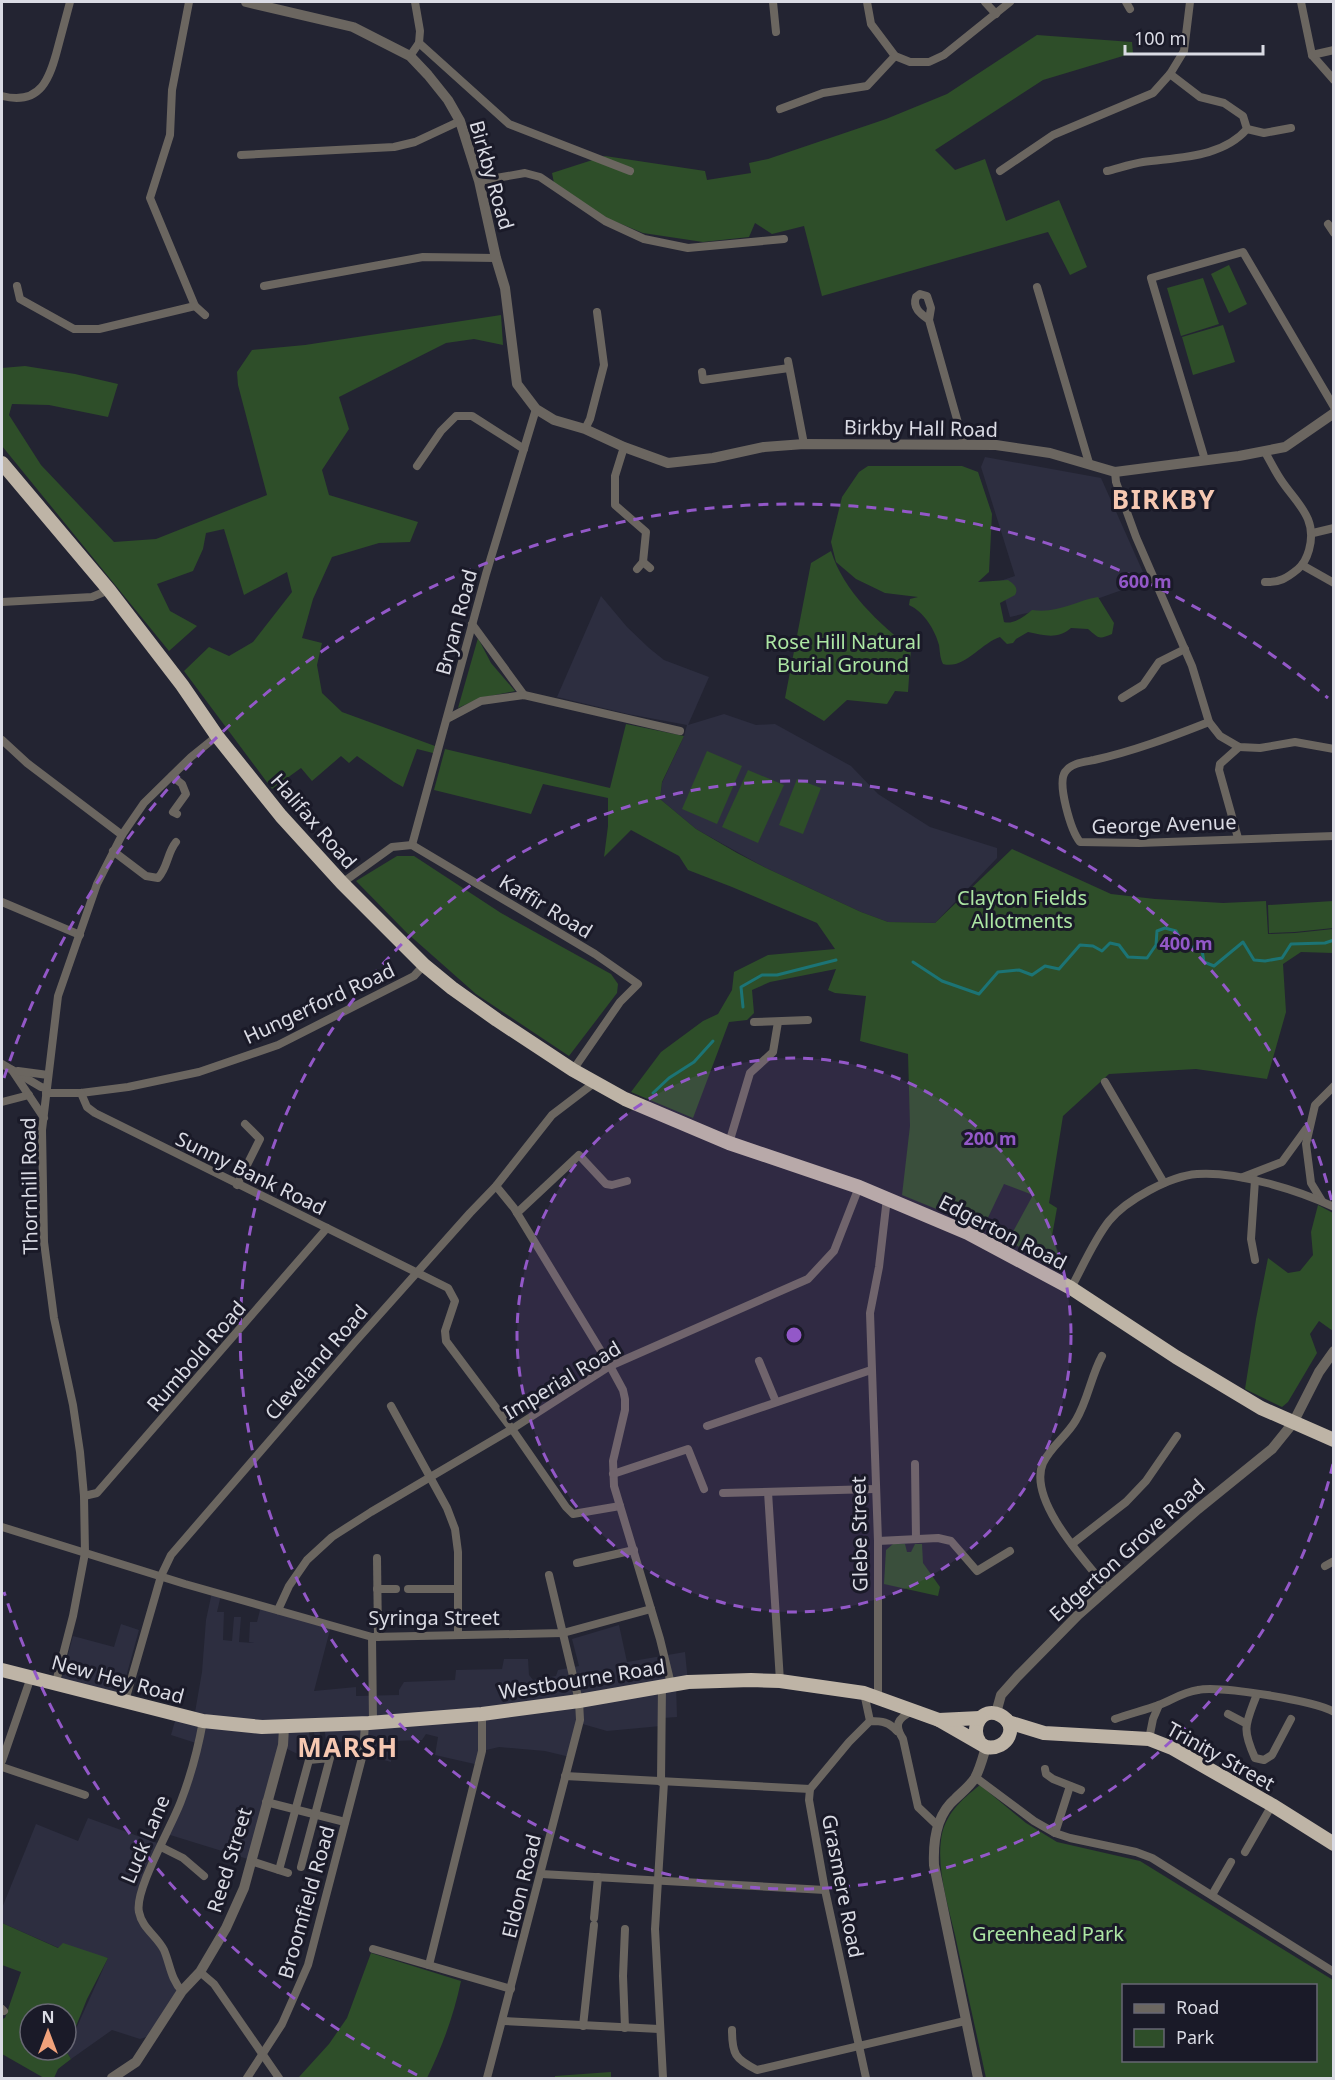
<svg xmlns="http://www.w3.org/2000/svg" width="1335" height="2080" font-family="'Noto Sans',sans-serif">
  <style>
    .built { fill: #2d2e40 }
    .green { fill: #2e4e29; fill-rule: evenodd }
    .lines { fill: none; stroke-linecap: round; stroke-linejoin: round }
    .stream { stroke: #1c7475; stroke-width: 3 }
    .minor { stroke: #6b6660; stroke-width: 8 }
    .tertiary { stroke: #6b6660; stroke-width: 10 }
    .trunk { stroke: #beb4a6; stroke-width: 14 }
    .ring { fill: none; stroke: #9358c8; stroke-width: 3; stroke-dasharray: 10 8 }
    .labels { text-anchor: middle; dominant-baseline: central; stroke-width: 6; stroke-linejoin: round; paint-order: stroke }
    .street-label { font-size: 20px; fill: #dadbe4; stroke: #1a1a28 }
    .park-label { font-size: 20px; fill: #ace6a3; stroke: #1a1a28 }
    .district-label { font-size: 26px; font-weight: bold; letter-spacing: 1.5px; fill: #f6c8b2; stroke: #1a1a28 }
    .centre { fill: #9358c8; stroke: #1a1a28; stroke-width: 3 }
    .ring-label { font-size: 18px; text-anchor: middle; font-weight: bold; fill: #9358c8; stroke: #1a1a28; stroke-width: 6; stroke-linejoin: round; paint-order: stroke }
  </style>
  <rect width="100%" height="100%" fill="#232432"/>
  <g class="built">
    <polygon points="985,457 1101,478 1147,581 1041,619 1036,611 1010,617 1000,581 1015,576 981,467"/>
    <polygon points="601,596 627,627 649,648 664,660 709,677 688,725 724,714 756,725 775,724 851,766 878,794 930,827 997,848 997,858 935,923 888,922 861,912 766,868 696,829 660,799 662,783 684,736 687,725 628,714 557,697"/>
    <polygon points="212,1592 221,1595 217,1612 224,1612 223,1640 232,1641 234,1617 241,1617 239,1642 254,1643 249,1642 250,1622 257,1622 261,1606 331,1626 314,1691 356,1687 356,1696 399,1695 399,1690 404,1682 455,1680 456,1670 502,1669 504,1659 528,1659 529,1675 533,1680 556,1676 558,1670 579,1666 572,1639 619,1625 627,1662 685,1652 688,1682 676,1684 677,1717 663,1718 661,1726 607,1731 579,1723 570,1757 545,1751 499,1747 482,1751 479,1765 435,1755 438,1737 426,1734 422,1740 392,1741 391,1762 363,1754 364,1745 349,1741 339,1742 340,1747 327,1748 324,1726 319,1726 322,1749 317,1750 313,1726 308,1727 312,1751 308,1751 306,1758 283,1747 251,1860 167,1834 199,1744 171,1735 177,1714 194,1718 202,1672 206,1620"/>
    <polygon points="121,1624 139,1630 121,1695 61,1680 73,1636 114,1647"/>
    <polygon points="88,1818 157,1843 138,1901 151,1934 182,1991 156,2034 140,2039 112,2030 71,2059 66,2051 108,1958 59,1948 2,1923 2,1908 36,1824 78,1841"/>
  </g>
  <g class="green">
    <polygon points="1037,35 1132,42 1133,53 1043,80 935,150 955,170 985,159 1006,221 1059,200 1087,267 1070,275 1048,232 822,296 804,226 772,234 755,223 749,237 703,242 643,233 604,217 554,183 552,173 605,156 705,171 707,180 751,173 749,163 768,159 886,119 947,94"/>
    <polygon points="1229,265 1247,304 1229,313 1211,274"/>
    <polygon points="1203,278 1219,324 1181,336 1167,288"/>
    <polygon points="501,315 503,345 474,339 446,343 339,397 349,429 322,470 329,495 418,522 410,542 379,543 332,557 313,599 302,638 322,643 317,665 322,693 342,712 435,746 433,753 417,749 403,787 394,782 357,756 349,763 341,756 312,781 301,768 272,789 184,671 209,647 229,656 253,642 292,592 287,572 244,595 224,529 206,533 203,549 193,571 157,584 170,611 197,626 169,651 2,446 2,368 25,366 75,374 118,384 108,417 49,405 12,404 9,415 41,465 114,542 156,539 267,495 238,385 237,372 252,350 305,345"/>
    <polygon points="1223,325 1235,362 1193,375 1182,337"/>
    <path d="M 868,466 L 962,466 L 978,472 L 992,514 L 989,572 L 978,582 L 1008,580 C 1014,584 1019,588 1015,595 L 1000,603 L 1004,622 C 1013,625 1025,616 1032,610 C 1057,614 1075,601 1098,597 L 1114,623 L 1112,634 C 1098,640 1099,638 1088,629 L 1071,628 C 1057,640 1044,635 1028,632 L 1016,639 L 1013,643 L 1007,644 L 1000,637 C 981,643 964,670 943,664 C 940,658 940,652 939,645 C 935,630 924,612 909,605 L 910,599 L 918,597 L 885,593 L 856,579 L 836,562 L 831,542 L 842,497 L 859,472 Z"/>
    <path d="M 831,551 C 844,592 879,623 911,649 L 908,692 L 895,691 L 887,704 L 847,700 L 824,721 L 785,698 L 811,563 Z"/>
    <polygon points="478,638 491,663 515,691 480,698 458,708"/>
    <polygon points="626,724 684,736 662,782 660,799 696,829 737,853 766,868 861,912 888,922 935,923 1012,849 1111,894 1155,899 1223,903 1266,901 1268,934 1295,933 1333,929 1333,953 1301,952 1283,964 1286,1012 1267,1079 1196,1069 1109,1074 1063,1116 1049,1203 1057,1208 1052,1236 1064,1271 1008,1241 1033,1195 1004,1184 983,1228 902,1195 910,1126 908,1054 860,1041 866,996 835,993 828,990 836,969 770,982 752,990 754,1013 747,1020 729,1022 693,1118 631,1092 661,1052 703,1021 718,1014 732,990 734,972 768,955 835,949 817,923 732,887 688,870 679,856 631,830 604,857 608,826 608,798 543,784 531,814 434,790 445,749 610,788"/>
    <polygon points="707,751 742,766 717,824 682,809"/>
    <polygon points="748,770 784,785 758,843 722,827"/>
    <polygon points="797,779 821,788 803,834 779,825"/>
    <polygon points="397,856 414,856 501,913 611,974 618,984 617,993 569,1056 476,994 407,933 356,881"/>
    <polygon points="1333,901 1333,928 1295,932 1269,933 1268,905"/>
    <polygon points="1318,1205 1333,1213 1333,1331 1319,1321 1310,1334 1317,1353 1288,1402 1282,1407 1245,1389 1256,1319 1268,1258 1288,1273 1300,1271 1313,1255 1311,1232"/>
    <polygon points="893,1544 905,1544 907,1552 911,1552 915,1544 922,1544 923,1563 940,1587 938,1596 884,1584 886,1550"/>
    <path d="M 980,1785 L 1026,1823 L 1057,1842 L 1140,1861 L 1333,1980 L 1333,2078 L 986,2078 C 976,2031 965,1983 955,1935 C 948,1905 937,1870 941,1840 C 944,1815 961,1800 980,1785 ZM 1124,1986 L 1316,1986 L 1316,2060 L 1124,2060 Z"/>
    <path d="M 2,1923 L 58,1948 L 63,1943 L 108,1958 L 87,1999 L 66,2051 L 71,2059 L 58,2069 L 54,2078 L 44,2078 L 2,2054 L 2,2019 L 5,2018 L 21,1972 L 2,1965 ZM 30,2014 L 66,2014 L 66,2050 L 30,2050 Z"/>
    <path d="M 371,1953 L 461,1981 C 454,2015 442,2047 427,2078 L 301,2078 L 299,2077 L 329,2044 L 347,2018 Z"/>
    <polygon points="611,2072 611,2078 555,2078 555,2076"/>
  </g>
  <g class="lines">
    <g class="stream">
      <polyline points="913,962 942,981 979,994 998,972 1019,970 1032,975 1045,966 1059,969 1080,945 1093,946 1102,951 1110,943 1119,945 1128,957 1147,958 1156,945 1157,931 1165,928 1176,931 1186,950 1201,944 1204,962 1214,966 1243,942 1254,960 1265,961 1282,958 1291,944 1325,943 1334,940"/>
      <polyline points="743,1007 741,987 762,975 777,975 836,960"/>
      <polyline points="653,1093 669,1078 694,1062 713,1041"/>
    </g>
    <g class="minor">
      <polyline points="773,2 776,32"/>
      <polyline points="867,2 871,24 895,56 910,62 929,62 944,55 1010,2"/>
      <polyline points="985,2 996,14"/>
      <polyline points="1126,2 1130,9"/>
      <polyline points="1301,2 1312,55 1334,80"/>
      <polyline points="419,43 509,124 630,171"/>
      <polyline points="1312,55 1334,50"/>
      <polyline points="410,56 419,43 420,31 415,2"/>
      <path d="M 2,96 C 41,106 50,78 58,47 C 62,32 66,17 70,2"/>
      <polyline points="780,109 823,93 867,86 895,56"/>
      <polyline points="1247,129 1264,133 1291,128"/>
      <polyline points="241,155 394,147 415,142 460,121"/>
      <polyline points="1000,171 1053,135 1153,93 1170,74 1184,51 1190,2"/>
      <path d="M 1107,171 C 1119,168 1131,164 1143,162 C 1178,157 1222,158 1247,129 L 1243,116 L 1224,103 L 1200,97 L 1170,74"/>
      <polyline points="479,181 525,173 540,177 605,221 644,239 688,248 784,239"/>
      <polyline points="1328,224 1334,233"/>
      <polyline points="17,286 20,299 74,329 99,329 195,306 150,198 170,135 172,90 189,2"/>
      <polyline points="264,286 423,257 496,258"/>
      <polyline points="1037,287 1089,463"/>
      <polyline points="195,306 205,315"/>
      <path d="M 929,320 L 931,308 L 927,296 L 920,294 L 916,297 C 912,308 921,314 929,320 L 964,444"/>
      <polyline points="788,361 804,444"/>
      <polyline points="702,372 703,380 789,368"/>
      <polyline points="585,429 590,419 604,365 597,312"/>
      <polyline points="624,447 615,476 615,505 646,532 643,562 637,569"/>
      <polyline points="1205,460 1151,278 1243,252 1334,407"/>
      <polyline points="417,466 441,431 456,416 472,416 524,449"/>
      <polyline points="1115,472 1116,482 1136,537 1192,666 1209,722 1220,736 1239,747 1260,748 1295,742 1334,749"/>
      <polyline points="1313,533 1334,528"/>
      <polyline points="643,562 650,568"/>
      <polyline points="1302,565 1334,583"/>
      <path d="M 1265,582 C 1279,583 1287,578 1298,569 C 1304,564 1307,557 1309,550 C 1318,518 1297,504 1281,480 C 1275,471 1270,461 1265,452"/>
      <polyline points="2,602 92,597 109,590"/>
      <polyline points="472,624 524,695"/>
      <polyline points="1122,698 1143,685 1159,662 1185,649"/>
      <polyline points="447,719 481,701 524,695 680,731"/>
      <path d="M 1209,722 C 1171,737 1134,751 1094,760 C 1084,762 1071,763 1065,772 C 1057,784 1071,831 1080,842 L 1139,843 L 1334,836"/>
      <polyline points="2,740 27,763 122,835"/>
      <polyline points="172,776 182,784 186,794 173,812 177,814"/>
      <polyline points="1238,838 1219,770 1220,764 1239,747"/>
      <polyline points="412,845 486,574 536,409"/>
      <path d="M 113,851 L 146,876 L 158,878 C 168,867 167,853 176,842"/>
      <polyline points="342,883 392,847 412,845 595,954 638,984 620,1002 573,1070"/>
      <polyline points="2,902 80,935"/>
      <polyline points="754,1022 808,1020"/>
      <polyline points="2,1064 41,1087 47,1088"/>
      <polyline points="12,1070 44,1118"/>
      <polyline points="18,1071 48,1075"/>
      <polyline points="1105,1082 1164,1183"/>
      <polyline points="46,1093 81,1093 128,1087 199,1072 278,1045 414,976 424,965"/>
      <polyline points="81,1093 87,1107 95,1113 448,1288 455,1301 445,1331 446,1341 512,1429 566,1507 573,1514 620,1506"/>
      <polyline points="2,1102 29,1095"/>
      <polyline points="729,1143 750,1073 773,1052 778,1022"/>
      <polyline points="1243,1177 1282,1162 1306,1129"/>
      <polyline points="237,1185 260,1139 245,1124"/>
      <polyline points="496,1186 514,1208 610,1366 623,1390 625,1399 625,1410 613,1461 614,1486 660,1639 671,1684"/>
      <polyline points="1322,1201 1311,1183 1306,1144 1315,1105 1334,1086"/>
      <polyline points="517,1213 579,1155 606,1184 612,1185 627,1181"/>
      <polyline points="1255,1260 1251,1239 1255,1180"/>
      <path d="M 1071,1288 C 1083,1266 1094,1240 1109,1221 C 1126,1200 1170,1176 1197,1174 C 1236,1171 1298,1190 1334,1207"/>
      <path d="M 1102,1356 C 1091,1376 1088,1400 1076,1420 C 1067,1436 1051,1446 1043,1463 C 1027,1500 1086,1562 1108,1589"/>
      <polyline points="759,1361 776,1402"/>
      <polyline points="391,1406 447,1508 455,1529 458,1552 458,1634"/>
      <polyline points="707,1426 871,1370"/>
      <polyline points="915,1464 916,1539"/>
      <polyline points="613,1474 688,1449 704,1489"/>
      <polyline points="768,1492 780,1681"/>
      <polyline points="723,1493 875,1489"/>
      <polyline points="84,1496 97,1493 327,1228"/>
      <polyline points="2,1527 185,1584 372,1637 563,1633 651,1609"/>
      <polyline points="878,1541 938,1538 951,1541 977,1571 1010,1551"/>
      <polyline points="1072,1544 1126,1502 1146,1481 1177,1436"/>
      <polyline points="377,1558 378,1637"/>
      <polyline points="577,1563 634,1550"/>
      <polyline points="1325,1566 1334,1561"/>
      <polyline points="377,1589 396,1589"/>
      <polyline points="408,1589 458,1589"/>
      <polyline points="278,1610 289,1586 307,1560 332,1537 371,1512 512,1429 610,1366 808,1279 834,1251 859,1187"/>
      <polyline points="372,1637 373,1722"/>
      <polyline points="56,1682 73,1616 85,1553 84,1496 80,1452 73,1405 54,1318 44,1242 42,1130 58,996 97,884 122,835 144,803 191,757 217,736"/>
      <polyline points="864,1693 870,1721"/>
      <path d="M 1257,1694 C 1246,1724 1241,1727 1255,1758 L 1264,1760 L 1272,1755 L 1291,1719"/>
      <polyline points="878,1698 878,1541 870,1313 879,1267 887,1198"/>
      <polyline points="125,1701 161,1576 171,1555 355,1342 470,1213 496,1186 552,1115 594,1083"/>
      <path d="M 912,1711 C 897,1719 894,1725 903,1739 L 918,1807 L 938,1826"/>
      <polyline points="1228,1714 1245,1723"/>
      <path d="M 1115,1719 C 1129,1714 1145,1710 1159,1705 C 1172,1700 1183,1692 1198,1690 C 1218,1685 1317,1701 1334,1712"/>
      <polyline points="1149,1739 1153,1719 1159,1705"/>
      <polyline points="2,1761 31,1677"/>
      <polyline points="2,1767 85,1795"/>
      <polyline points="1045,1769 1046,1774 1053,1779 1081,1790"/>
      <polyline points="565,1776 810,1789"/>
      <polyline points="975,1777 1034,1821 1055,1833 1070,1838 1136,1852 1152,1858 1334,1972"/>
      <polyline points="661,1782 662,1685"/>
      <polyline points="266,1802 345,1822"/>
      <polyline points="1055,1833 1070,1786"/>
      <polyline points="161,1847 183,1858 204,1876"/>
      <polyline points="1245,1852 1272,1805"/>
      <polyline points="251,1861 288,1873"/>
      <polyline points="279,1870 309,1760 330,1758 301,1867"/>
      <polyline points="541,1874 825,1890"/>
      <polyline points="1212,1895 1231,1862"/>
      <polyline points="594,1918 598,1877"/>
      <polyline points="373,1949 511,1989"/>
      <polyline points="429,1965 482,1751 482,1714"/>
      <polyline points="200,1972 214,1984 279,2078"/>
      <path d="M 182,1991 C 171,1980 170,1964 164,1950 C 157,1936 142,1928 139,1912 C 134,1890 172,1826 181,1801 C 191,1775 198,1749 203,1721"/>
      <polyline points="2,2009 4,2011"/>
      <polyline points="503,2021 659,2029"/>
      <polyline points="583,2026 594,1925"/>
      <polyline points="625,2028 623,1976 625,1929"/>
      <path d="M 732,2030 C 732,2054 735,2059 757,2070 L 965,2021"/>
      <polyline points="247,2078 282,2024 308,1965 363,1754 365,1723"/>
      <polyline points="487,2078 580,1720 579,1701 549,1575"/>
      <polyline points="663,2078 655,1929 664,1782"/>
      <path d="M 866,2078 L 825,1890 L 809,1800 L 810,1789 L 849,1742 L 870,1721 C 882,1721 889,1722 897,1731"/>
    </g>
    <g class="tertiary">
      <polyline points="246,2 353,27 410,56 428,75 448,100 460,121 479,181 496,258 505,288 517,384 536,409 554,420 585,429 624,447 668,463 713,458 764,447 804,444 996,445 1050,453 1115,472 1239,456 1285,447 1334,413"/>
      <polyline points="996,1713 1001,1695 1017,1677 1078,1615 1198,1509 1272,1449 1293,1423 1319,1372 1334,1351"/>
      <polyline points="112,2078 136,2062 182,1991 200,1972 226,1928 244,1888 283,1745 284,1728"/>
      <path d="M 978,2078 L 934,1865 C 933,1842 936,1815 955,1799 C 962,1792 969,1787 975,1778 C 980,1769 983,1757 986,1747"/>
    </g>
    <g class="trunk">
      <polyline points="2,463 109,590 182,685 217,736 281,816 342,883 424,965 452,988 497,1020 573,1070 625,1099 729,1143 859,1187 968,1233 1071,1288 1176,1357 1261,1408 1334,1440"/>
      <path d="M 2,1670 L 203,1721 L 262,1727 L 369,1723 L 482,1714 L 579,1701 L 688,1682 L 751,1680 L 780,1681 L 864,1693 L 939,1720 L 986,1747 C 1008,1751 1020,1725 1000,1715 C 982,1706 969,1728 980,1743"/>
      <polyline points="939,1720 980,1718"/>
      <polyline points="1008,1722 1044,1733 1149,1739 1172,1748 1272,1805 1334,1844"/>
    </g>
  </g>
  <circle cx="794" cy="1335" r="277" fill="#9358c8" fill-opacity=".12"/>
  <g class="ring">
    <circle cx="794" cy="1335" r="277"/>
    <path d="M1333 1464A554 554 0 1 1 1333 1206"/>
    <path d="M417 2075A831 831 0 0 1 4 1592M4 1078A831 831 0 0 1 1328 698"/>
  </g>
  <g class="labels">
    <g class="street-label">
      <text transform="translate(492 175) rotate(74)">Birkby Road</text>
      <text transform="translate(921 428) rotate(1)">Birkby Hall Road</text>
      <text transform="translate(456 622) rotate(-75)">Bryan Road</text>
      <text transform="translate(314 821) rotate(49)">Halifax Road</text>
      <text transform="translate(1164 824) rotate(-2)">George Avenue</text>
      <text transform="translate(546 906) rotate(31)">Kaffir Road</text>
      <text transform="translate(319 1003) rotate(-25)">Hungerford Road</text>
      <text transform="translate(251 1173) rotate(26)">Sunny Bank Road</text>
      <text transform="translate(29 1186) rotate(-91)">Thornhill Road</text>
      <text transform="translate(1003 1232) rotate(27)">Edgerton Road</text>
      <text transform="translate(196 1356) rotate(-49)">Rumbold Road</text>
      <text transform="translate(316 1362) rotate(-49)">Cleveland Road</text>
      <text transform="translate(562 1380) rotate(-31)">Imperial Road</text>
      <text transform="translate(859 1534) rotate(-91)">Glebe Street</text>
      <text transform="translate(1127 1550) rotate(-42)">Edgerton Grove Road</text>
      <text x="434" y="1617">Syringa Street</text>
      <text transform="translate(118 1679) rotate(15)">New Hey Road</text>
      <text transform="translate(582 1679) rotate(-9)">Westbourne Road</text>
      <text transform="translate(1221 1756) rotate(29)">Trinity Street</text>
      <text transform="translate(145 1839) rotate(-67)">Luck Lane</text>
      <text transform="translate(229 1860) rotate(-73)">Reed Street</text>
      <text transform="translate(521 1886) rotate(-76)">Eldon Road</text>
      <text transform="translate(843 1886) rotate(79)">Grasmere Road</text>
      <text transform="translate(306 1902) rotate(-74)">Broomfield Road</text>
    </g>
    <g class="park-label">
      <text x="843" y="641">Rose Hill Natural<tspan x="843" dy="23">Burial Ground</tspan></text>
      <text x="1022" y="897">Clayton Fields<tspan x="1022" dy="23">Allotments</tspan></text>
      <text x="1048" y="1933">Greenhead Park</text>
    </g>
    <g class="district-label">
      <text x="1164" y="499">BIRKBY</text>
      <text x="348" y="1747">MARSH</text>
    </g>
  </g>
  <circle cx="794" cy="1335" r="9" class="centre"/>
  <g class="ring-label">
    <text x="1145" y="588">600 m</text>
    <text x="1186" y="950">400 m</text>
    <text x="990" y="1145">200 m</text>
  </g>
  <rect width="1335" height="2080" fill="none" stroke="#dadbe4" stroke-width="6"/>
  <rect x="1122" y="1984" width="195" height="78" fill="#1a1a28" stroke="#676773" stroke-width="1.5"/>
  <rect x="1134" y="2004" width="30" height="9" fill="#6b6660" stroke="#676773" stroke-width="1.5"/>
  <text x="1176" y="2014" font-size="18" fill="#dadbe4">Road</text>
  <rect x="1134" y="2029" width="30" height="18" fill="#2e4e29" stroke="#676773" stroke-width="1.5"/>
  <text x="1176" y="2044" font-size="18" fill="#dadbe4">Park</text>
  <g transform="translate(48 2032)"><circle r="28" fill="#1a1a28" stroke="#676773" stroke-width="1.5"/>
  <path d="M0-4.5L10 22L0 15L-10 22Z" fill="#f1a27b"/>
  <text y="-9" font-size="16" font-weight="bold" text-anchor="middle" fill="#dadbe4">N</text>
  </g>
  <path d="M1125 45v9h138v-9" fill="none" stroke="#dadbe4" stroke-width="3"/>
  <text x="1134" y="45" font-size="18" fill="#dadbe4" stroke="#1a1a28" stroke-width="4.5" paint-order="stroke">100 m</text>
</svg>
